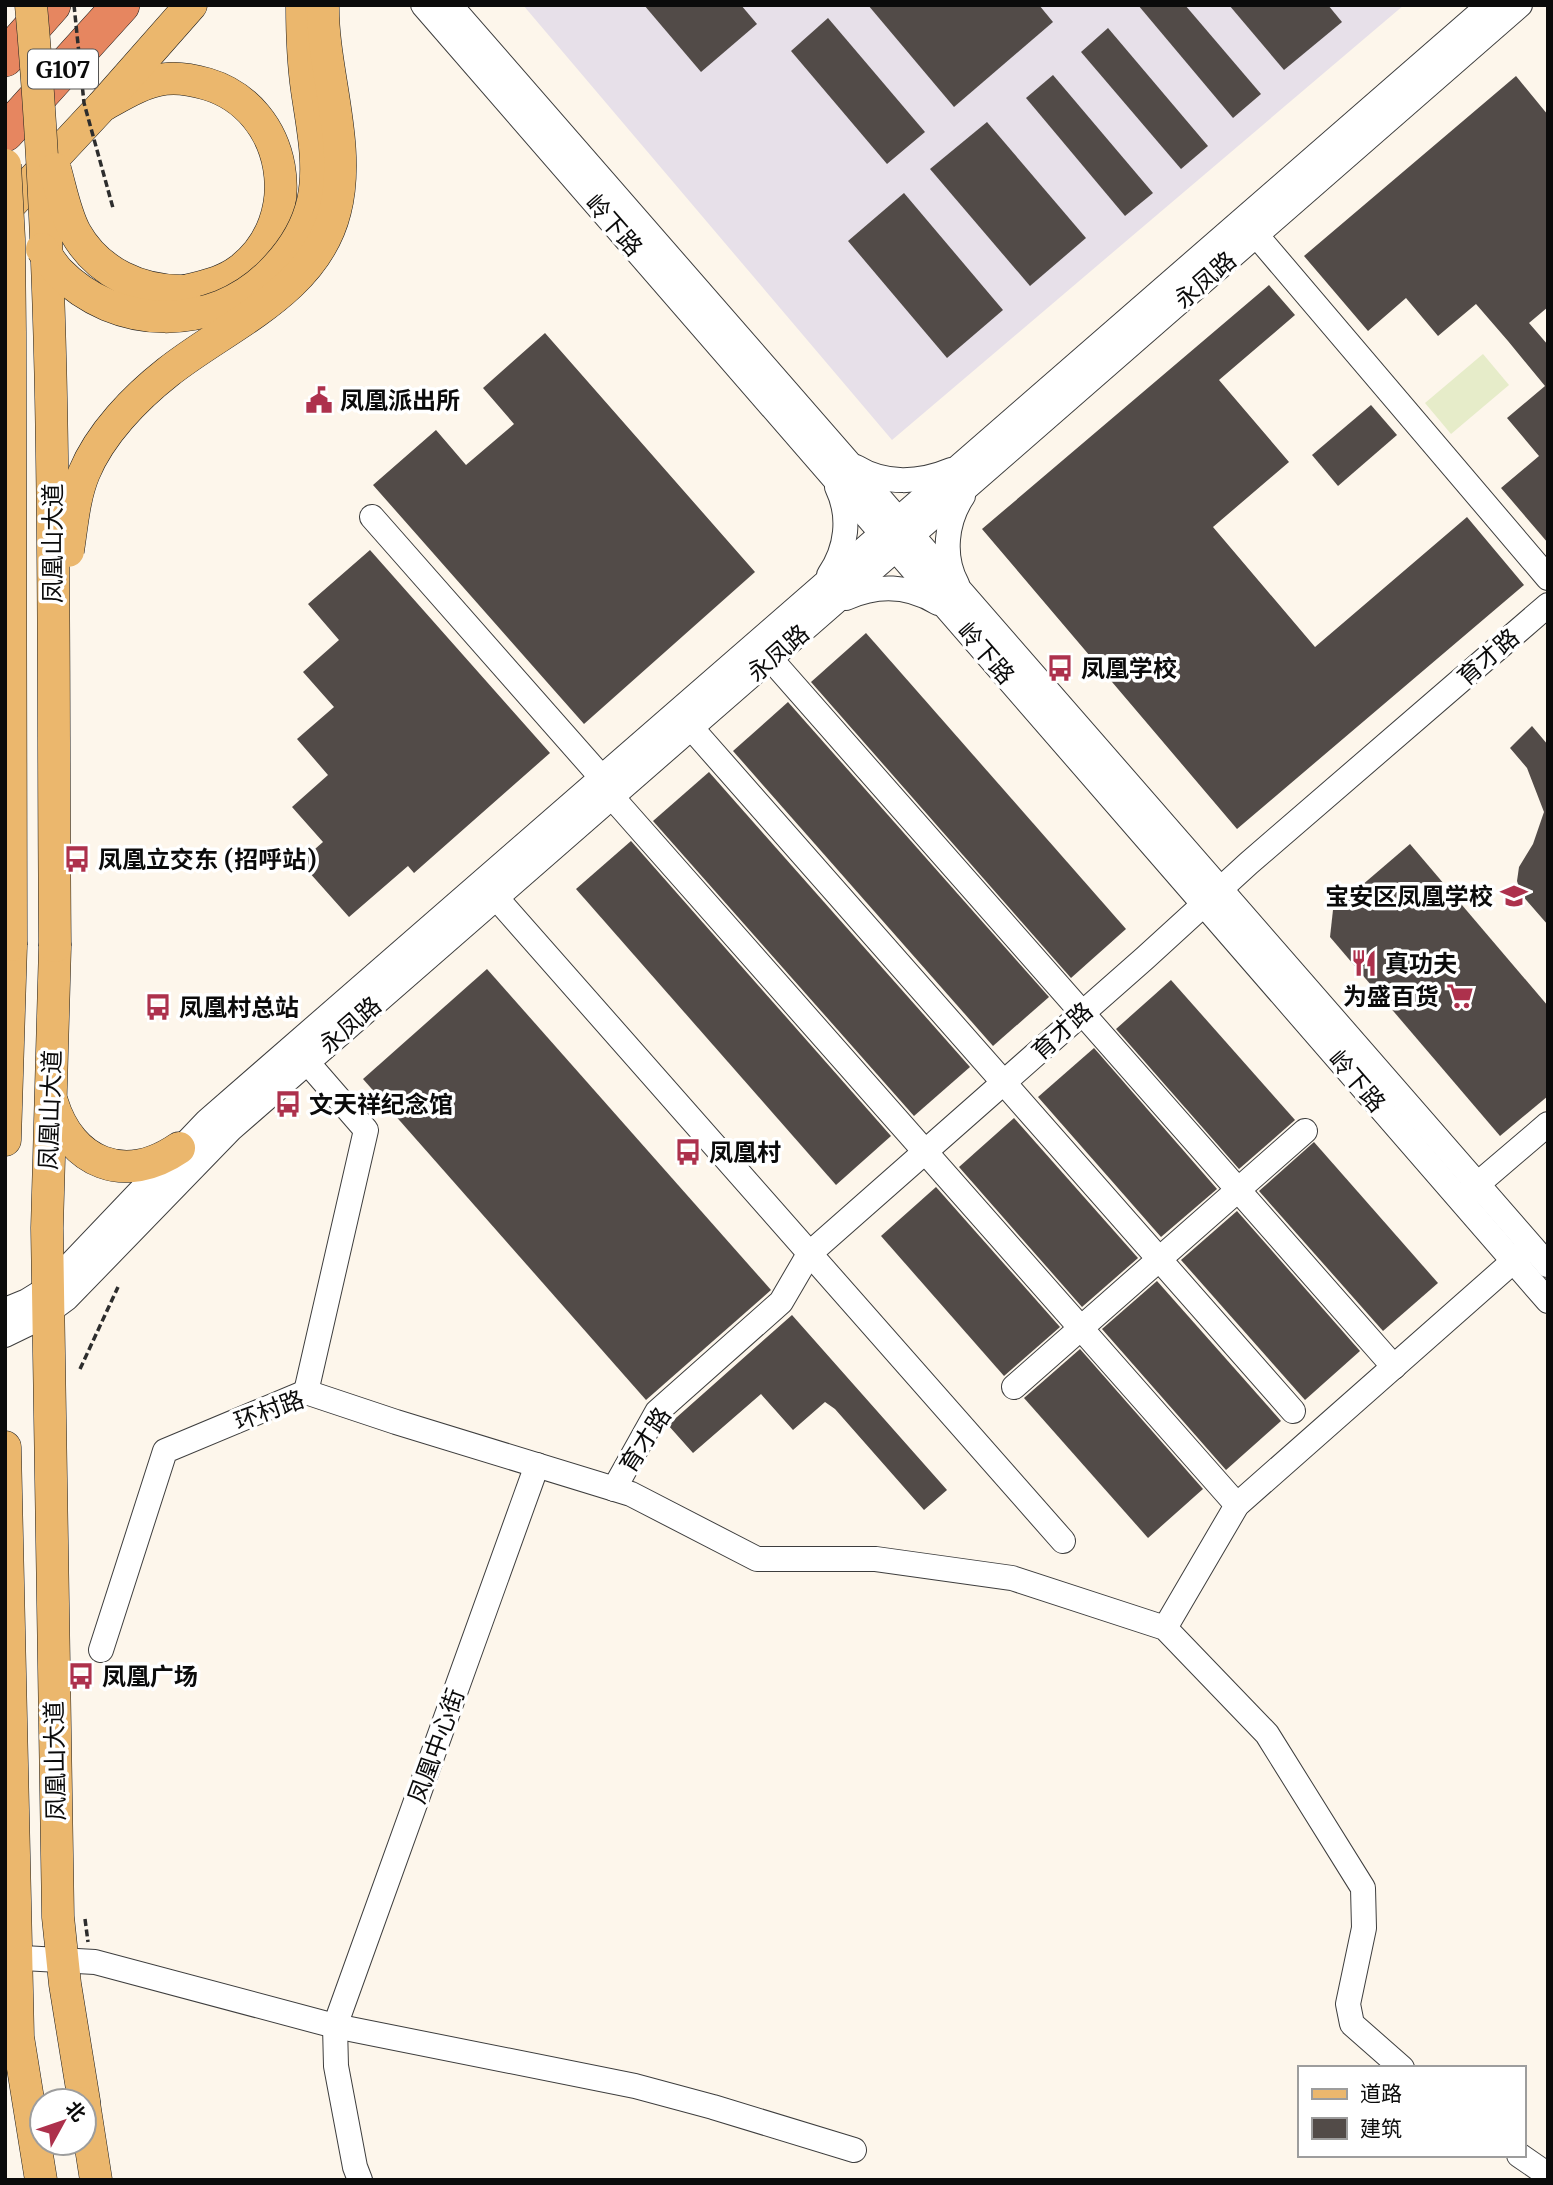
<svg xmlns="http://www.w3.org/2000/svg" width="1553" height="2185" font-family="Merriweather,'Noto Sans SC',serif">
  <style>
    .industrial { fill: #e7e0e9 }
    .pitch { fill: #e6ecc9 }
    .building { fill: #524b48 }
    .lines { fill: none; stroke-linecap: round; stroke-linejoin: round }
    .minor-casing { stroke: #3e3e3e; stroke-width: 26 }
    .major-casing { stroke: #1c1c1c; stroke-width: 33 }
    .highway-casing { stroke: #1c1c1c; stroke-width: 38 }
    .path { stroke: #2d2d2d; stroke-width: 3.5; stroke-dasharray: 7 3.5; stroke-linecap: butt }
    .minor { stroke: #fff; stroke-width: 24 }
    .major { stroke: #ebb76d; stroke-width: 32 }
    .highway { stroke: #e68660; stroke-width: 37 }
    .major-bridge-casing { stroke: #1c1c1c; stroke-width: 33; stroke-linecap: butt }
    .path-bridge { stroke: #2d2d2d; stroke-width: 3.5; stroke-dasharray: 7 3.5; stroke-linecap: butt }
    .major-bridge { stroke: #ebb76d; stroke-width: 32 }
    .labels { text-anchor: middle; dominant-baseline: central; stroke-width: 7; stroke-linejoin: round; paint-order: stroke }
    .shield { fill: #fff; stroke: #545454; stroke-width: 2 }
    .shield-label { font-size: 23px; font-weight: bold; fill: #0b0b0b }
    .street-label { font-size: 24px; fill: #0b0b0b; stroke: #fff }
    .poi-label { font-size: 24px; font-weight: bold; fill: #0b0b0b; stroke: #fff; text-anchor: start }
  </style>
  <rect width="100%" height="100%" fill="#fdf6eb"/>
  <polygon class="industrial" points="523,5 1404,5 892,440"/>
  <polygon class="pitch" points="1483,354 1509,385 1451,434 1425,403"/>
  <g class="building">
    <polygon points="644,5 741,5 757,24 701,72"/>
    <polygon points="868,5 1039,5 1053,22 954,107"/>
    <polygon points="1138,5 1185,5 1261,94 1233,118"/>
    <polygon points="1229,5 1328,5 1342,22 1284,70"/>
    <polygon points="828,18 925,132 887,164 791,51"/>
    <polygon points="1108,28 1208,146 1181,169 1081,52"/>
    <polygon points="1053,75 1153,193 1125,216 1026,98"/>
    <polygon points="1516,76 1548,115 1548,307 1529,323 1548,345 1548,543 1501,488 1539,456 1507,418 1545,386 1508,341 1476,304 1438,336 1406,298 1368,331 1304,256"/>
    <polygon points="987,122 1086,238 1030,286 930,169"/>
    <polygon points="904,193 1003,310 947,358 848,241"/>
    <polygon points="1269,285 1295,315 1219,380 1289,462 1213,527 1315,647 1467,517 1524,585 1237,829 982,529"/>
    <polygon points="545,333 755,572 584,724 373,485 436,430 466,465 514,424 483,388"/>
    <polygon points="1371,405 1397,435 1338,486 1312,455"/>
    <polygon points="370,550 550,753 414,873 408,866 349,917 300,862 323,842 292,807 328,775 297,739 334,707 303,672 339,640 308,604"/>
    <polygon points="866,633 1126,929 1071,978 811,682"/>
    <polygon points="788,702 1049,997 993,1046 733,751"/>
    <polygon points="1532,726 1548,745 1548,925 1521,894 1517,881 1519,867 1533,844 1544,812 1527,768 1510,748"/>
    <polygon points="709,772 970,1067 914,1116 653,821"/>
    <polygon points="631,841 891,1136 836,1185 576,889"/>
    <polygon points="1410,844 1548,1006 1548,1096 1500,1136 1330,937 1333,910"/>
    <polygon points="487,969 771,1290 646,1400 363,1079"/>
    <polygon points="1171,980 1295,1120 1239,1169 1116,1029"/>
    <polygon points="1094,1048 1217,1189 1161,1237 1038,1097"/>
    <polygon points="1014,1118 1138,1258 1082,1307 959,1167"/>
    <polygon points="1314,1142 1438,1283 1383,1331 1259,1191"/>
    <polygon points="936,1187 1060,1327 1004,1376 881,1236"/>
    <polygon points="1237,1211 1360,1351 1305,1400 1181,1260"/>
    <polygon points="1157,1281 1281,1421 1226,1470 1102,1329"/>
    <polygon points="792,1315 947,1490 924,1510 835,1409 825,1402 793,1430 761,1394 693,1453 668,1425"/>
    <polygon points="1080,1349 1203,1489 1148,1538 1024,1398"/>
  </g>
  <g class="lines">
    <defs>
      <g id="minor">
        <polyline points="423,5 1548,1301"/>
        <polyline points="450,5 1548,1265"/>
        <polyline points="1246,223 1548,578"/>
        <path d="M 856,467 C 885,485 920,483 951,470"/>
        <polyline points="372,517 602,778 612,797 1237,1505"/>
        <path d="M 829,575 C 847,549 851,516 837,487"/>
        <path d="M 957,584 C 942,557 946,521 963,496"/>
        <path d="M 846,598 C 877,584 909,585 938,603"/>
        <polyline points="761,648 1394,1367"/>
        <polyline points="680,715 1293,1411"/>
        <polyline points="485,885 1063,1541"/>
        <polyline points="1466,1194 1548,1124"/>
        <polyline points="5,1310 27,1301 48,1288 207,1121 1489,5"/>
        <polyline points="5,1335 40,1318 67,1298 231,1129 1520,5"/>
        <polyline points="1014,1387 1305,1131"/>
        <polyline points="306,1392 366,1130 307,1062"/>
        <polyline points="614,1489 657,1412 781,1302 809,1254 1145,958 1249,863 1548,605"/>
        <polyline points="1165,1628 1237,1505 1526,1250"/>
        <polyline points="101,1650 165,1451 306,1392 396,1422 631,1494 757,1559 876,1559 1012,1578 1165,1628 1267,1734 1363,1888 1364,1928 1348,2004 1352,2024 1402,2068"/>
        <polyline points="5,1957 95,1962 335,2026 635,2086 713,2107 854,2150"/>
        <polyline points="1519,2155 1548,2175"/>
        <polyline points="360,2180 355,2167 336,2066 335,2026 537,1465"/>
      </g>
      <g id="major">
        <path d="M 102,106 C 122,95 142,82 165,79 C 179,77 193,80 207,84 C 288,108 307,219 240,270 C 223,283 204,286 185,291"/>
        <polyline points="5,210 102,106 191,5"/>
        <polyline points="55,946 47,1228 58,1917 65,1984 84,2101"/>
        <path d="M 52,1102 C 71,1164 125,1185 179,1148"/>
        <polyline points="5,1140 11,945"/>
        <polyline points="5,1447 18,2037 41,2180"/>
        <polyline points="84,2103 96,2180"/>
      </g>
      <g id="highway">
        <polyline points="5,58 52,5"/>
        <polyline points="5,133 121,5"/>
      </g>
    </defs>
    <use href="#minor" class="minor-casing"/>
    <use href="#major" class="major-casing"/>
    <use href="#highway" class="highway-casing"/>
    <g class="path">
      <polyline points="80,1369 118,1287"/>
      <polyline points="85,1919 88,1942"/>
    </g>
    <use href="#minor" class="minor"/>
    <use href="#major" class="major"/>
    <use href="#highway" class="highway"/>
    <defs>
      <g id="major-bridge">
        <path d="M 31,5 C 59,318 52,633 55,946"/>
        <polyline points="5,165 9,239 10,332 11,945"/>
        <path d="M 55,169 C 61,190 65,213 75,232 C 98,273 141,292 185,291"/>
        <path d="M 42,249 C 47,256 52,264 58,271 C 116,331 213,332 271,273 C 291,253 307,229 313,201 C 321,165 312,125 307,90 C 303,62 302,33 302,5"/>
        <path d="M 68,551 C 72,525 74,497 84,473 C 100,434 135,398 168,372 C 227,325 315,292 335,211 C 352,145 322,71 323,5"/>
      </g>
    </defs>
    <use href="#major-bridge" class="major-bridge-casing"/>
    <polyline class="path-bridge" points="74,5 84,103 113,208"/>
    <use href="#major-bridge" class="major-bridge"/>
  </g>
  <defs>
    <symbol id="civic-bare" viewBox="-9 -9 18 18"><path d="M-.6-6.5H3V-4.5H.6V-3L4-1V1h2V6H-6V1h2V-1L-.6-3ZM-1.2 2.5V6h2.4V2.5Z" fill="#ad314c" stroke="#fff" stroke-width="2.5" paint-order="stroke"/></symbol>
    <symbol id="bus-bare" viewBox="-9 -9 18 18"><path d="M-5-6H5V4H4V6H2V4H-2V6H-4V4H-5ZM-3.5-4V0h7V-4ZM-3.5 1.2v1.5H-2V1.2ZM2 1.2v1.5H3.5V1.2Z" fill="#ad314c" stroke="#fff" stroke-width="2.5" paint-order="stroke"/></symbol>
    <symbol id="school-bare" viewBox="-9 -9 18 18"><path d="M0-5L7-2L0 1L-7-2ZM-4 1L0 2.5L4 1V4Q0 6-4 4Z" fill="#ad314c" stroke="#fff" stroke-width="2.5" paint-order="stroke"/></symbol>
    <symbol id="restaurant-bare" viewBox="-9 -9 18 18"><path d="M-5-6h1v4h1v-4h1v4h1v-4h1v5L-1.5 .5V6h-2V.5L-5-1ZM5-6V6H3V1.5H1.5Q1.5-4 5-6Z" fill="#ad314c" stroke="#fff" stroke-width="2.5" paint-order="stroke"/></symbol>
    <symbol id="supermarket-bare" viewBox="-9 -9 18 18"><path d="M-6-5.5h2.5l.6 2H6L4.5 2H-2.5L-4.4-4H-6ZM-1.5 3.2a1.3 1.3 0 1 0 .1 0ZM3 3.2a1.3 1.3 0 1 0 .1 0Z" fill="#ad314c" stroke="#fff" stroke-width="2.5" paint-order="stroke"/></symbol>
  </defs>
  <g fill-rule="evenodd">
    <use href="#civic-bare" x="300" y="381" width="38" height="38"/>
    <use href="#bus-bare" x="1041" y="649" width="38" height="38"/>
    <use href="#bus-bare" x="58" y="840" width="38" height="38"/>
    <use href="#school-bare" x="1495" y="877" width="38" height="38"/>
    <use href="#restaurant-bare" x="1345" y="944" width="38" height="38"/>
    <use href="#supermarket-bare" x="1441" y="977" width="38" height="38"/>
    <use href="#bus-bare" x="139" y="988" width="38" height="38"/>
    <use href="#bus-bare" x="269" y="1085" width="38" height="38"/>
    <use href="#bus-bare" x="669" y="1133" width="38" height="38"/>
    <use href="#bus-bare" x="62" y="1657" width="38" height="38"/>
  </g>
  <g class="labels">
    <rect class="shield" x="28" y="49.5" width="70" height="39" rx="5"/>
    <g class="shield-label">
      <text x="63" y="69">G107</text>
    </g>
    <g class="street-label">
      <text transform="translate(614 225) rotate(49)">岭下路</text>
      <text transform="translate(1205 280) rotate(-41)">永凤路</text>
      <text transform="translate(52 543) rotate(-90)">凤凰山大道</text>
      <text transform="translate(778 653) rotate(-41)">永凤路</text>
      <text transform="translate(986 653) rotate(49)">岭下路</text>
      <text transform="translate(1488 657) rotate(-41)">育才路</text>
      <text transform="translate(350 1025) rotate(-41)">永凤路</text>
      <text transform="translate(1062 1031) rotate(-42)">育才路</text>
      <text transform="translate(1357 1081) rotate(49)">岭下路</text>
      <text transform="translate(50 1110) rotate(-88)">凤凰山大道</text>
      <text transform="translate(269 1410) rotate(-20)">环村路</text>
      <text transform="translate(645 1440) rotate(-57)">育才路</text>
      <text transform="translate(436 1746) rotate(-70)">凤凰中心街</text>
      <text transform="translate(55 1761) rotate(-91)">凤凰山大道</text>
    </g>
    <g class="poi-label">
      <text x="340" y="400">凤凰派出所</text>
      <text x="1081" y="668">凤凰学校</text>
      <text x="98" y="859">凤凰立交东 (招呼站)</text>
      <text x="1493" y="896" text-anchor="end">宝安区凤凰学校</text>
      <text x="1385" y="963">真功夫</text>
      <text x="1439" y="996" text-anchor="end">为盛百货</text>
      <text x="179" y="1007">凤凰村总站</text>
      <text x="309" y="1104">文天祥纪念馆</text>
      <text x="709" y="1152">凤凰村</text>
      <text x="102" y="1676">凤凰广场</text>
    </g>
  </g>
  <rect width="1553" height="2185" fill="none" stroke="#0b0b0b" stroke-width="14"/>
  <rect x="1298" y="2066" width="228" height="91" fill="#ffffff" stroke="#9d9d9d" stroke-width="2"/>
  <rect x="1312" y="2089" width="35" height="10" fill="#ebb76d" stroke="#9d9d9d" stroke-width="2"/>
  <text x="1360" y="2101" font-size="21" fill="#0b0b0b">道路</text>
  <rect x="1312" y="2118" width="35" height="21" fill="#524b48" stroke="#9d9d9d" stroke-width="2"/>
  <text x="1360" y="2136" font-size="21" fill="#0b0b0b">建筑</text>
  <g transform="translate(63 2122) rotate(50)"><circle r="33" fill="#ffffff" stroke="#9d9d9d" stroke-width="2"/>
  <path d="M0-5L12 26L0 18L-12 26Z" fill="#ad314c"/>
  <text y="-10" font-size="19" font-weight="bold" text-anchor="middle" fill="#0b0b0b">北</text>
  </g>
</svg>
